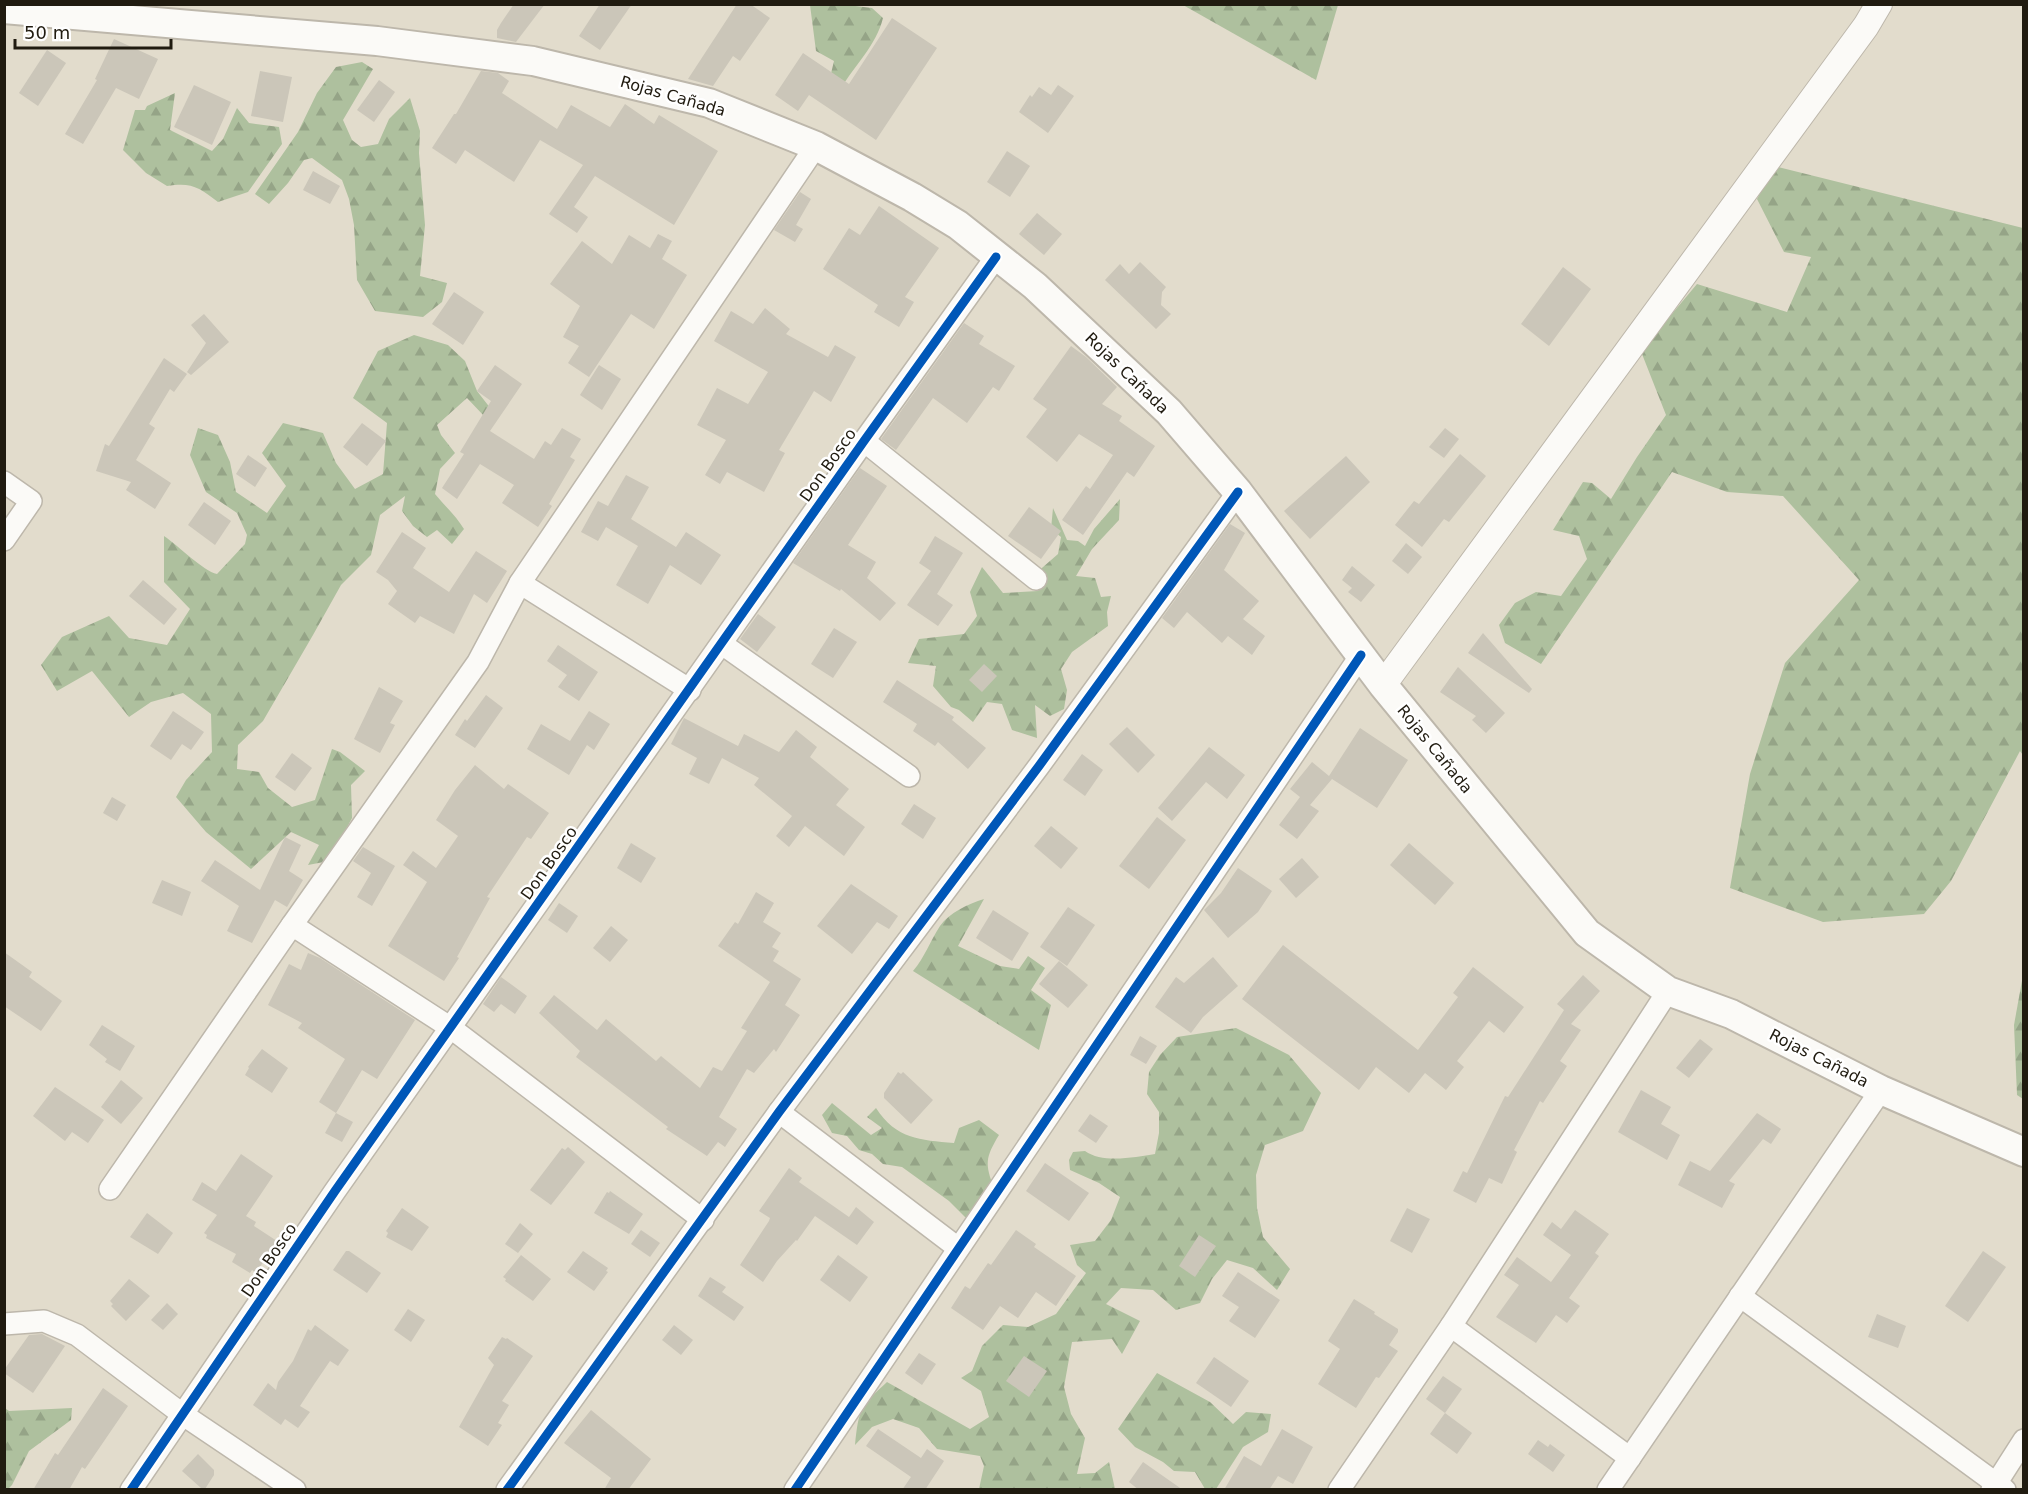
<svg xmlns="http://www.w3.org/2000/svg" width="2028" height="1494" font-family="'DejaVu Sans',sans-serif">
  <style>
    .forest { fill: url(#forest-firs) }
    .building { fill: #cbc6b9 }
    .lines { fill: none; stroke-linecap: round; stroke-linejoin: round }
    .minor-casing { stroke: #bdb7ab; stroke-width: 24 }
    .tertiary-casing { stroke: #bdb7ab; stroke-width: 28 }
    .secondary-casing { stroke: #bdb7ab; stroke-width: 32 }
    .minor { stroke: #fbfaf7; stroke-width: 21 }
    .tertiary { stroke: #fbfaf7; stroke-width: 26 }
    .secondary { stroke: #fbfaf7; stroke-width: 28 }
    .cycleway-casing { stroke: #fff; stroke-width: 13 }
    .cycleway { stroke: #0057b8; stroke-width: 9 }
    .labels { text-anchor: middle; dominant-baseline: central; stroke-width: 5; stroke-linejoin: round; paint-order: stroke }
    .street-label { font-size: 16px; fill: #201b10; stroke: #fff }
  </style>
  <defs>
    <pattern id="forest-firs" width="22" height="20" patternUnits="userSpaceOnUse" patternTransform="scale(1.5)"><rect width="22" height="20" fill="#aec09e"/><path d="M5 1l3.5 6h-7zM16 11l3.5 6h-7z" fill="#95a487"/></pattern>
  </defs>
  <rect width="100%" height="100%" fill="#e2dccc"/>
  <g class="forest">
    <path d="M 810,5 L 847,5 L 872,8 L 883,18 C 876,46 854,66 840,90 L 828,86 L 834,61 L 816,51 Z"/>
    <polygon points="1183,5 1338,4 1338,5 1316,80"/>
    <polygon points="362,62 373,69 343,120 352,140 361,147 378,144 389,119 410,98 420,131 419,153 425,225 420,276 447,283 442,302 423,317 375,311 357,280 354,225 349,199 342,180 312,158 304,160 288,183 269,204 255,194 298,132 317,93 336,67"/>
    <path d="M 175,93 L 170,130 L 212,151 L 223,139 L 237,108 L 249,123 L 279,127 L 282,144 L 248,192 L 218,202 C 199,187 191,182 167,186 L 146,173 L 123,150 L 135,110 L 145,110 L 147,106 Z"/>
    <polygon points="1774,166 2023,228 2023,755 2020,751 1951,881 1924,914 1823,922 1730,888 1750,774 1785,663 1859,580 1783,496 1727,492 1672,472 1541,664 1505,643 1499,625 1515,603 1536,592 1561,596 1587,559 1579,536 1553,530 1583,482 1592,483 1611,499 1637,457 1666,415 1642,354 1661,327 1697,284 1787,312 1811,257 1784,252 1757,199"/>
    <path d="M 414,335 L 448,345 L 465,361 L 477,391 L 491,409 L 484,416 L 467,398 L 437,425 L 441,435 L 455,453 L 440,469 L 435,494 C 445,506 456,516 464,529 L 452,544 L 437,530 L 427,537 L 413,526 L 402,511 L 405,496 L 380,515 L 371,555 L 341,585 L 313,635 L 263,721 L 238,745 L 237,769 L 259,772 L 268,788 L 292,807 L 315,800 L 332,749 L 340,752 L 365,771 L 351,785 L 352,818 L 329,861 L 308,865 L 319,845 L 291,832 L 251,869 L 206,832 L 176,797 L 186,780 L 212,752 L 211,714 L 183,693 L 151,702 L 129,717 L 92,671 L 57,691 L 41,665 L 62,637 L 109,616 L 129,638 L 167,645 L 190,609 L 164,582 L 164,536 C 179,546 203,571 217,574 L 245,544 L 247,535 L 237,513 L 206,492 L 190,455 L 198,428 L 218,435 L 230,462 L 236,492 L 267,513 L 286,486 L 262,453 L 283,423 L 323,433 L 336,463 L 355,489 L 383,474 L 387,423 L 353,398 L 378,351 Z"/>
    <polygon points="1120,499 1119,520 1092,549 1076,576 1095,578 1101,597 1111,596 1107,612 1108,626 1072,652 1061,669 1067,690 1064,709 1050,716 1035,705 1037,738 1012,730 1002,704 987,702 973,722 959,710 951,707 933,686 936,666 908,663 919,639 964,634 977,616 970,592 982,567 1003,593 1038,591 1042,577 1035,574 1058,554 1061,537 1051,529 1053,508 1067,540 1078,541 1085,546 1094,529"/>
    <path d="M 984,899 L 958,946 L 1000,966 L 1019,969 L 1028,956 L 1045,968 L 1031,990 L 1051,1005 L 1039,1050 L 913,971 C 925,957 930,941 940,926 C 949,913 968,904 984,899 Z"/>
    <polygon points="2023,975 2023,1099 2017,1095 2014,1025"/>
    <path d="M 1236,1028 L 1289,1055 L 1321,1093 L 1303,1131 L 1265,1145 L 1256,1175 L 1257,1208 L 1263,1237 L 1290,1269 L 1277,1290 L 1253,1268 L 1227,1260 L 1212,1279 L 1200,1303 L 1176,1310 L 1153,1290 L 1121,1288 L 1106,1304 L 1140,1321 L 1122,1354 L 1112,1339 L 1072,1342 L 1064,1387 L 1071,1414 L 1085,1438 L 1077,1474 L 1095,1473 L 1109,1462 L 1115,1489 L 979,1489 L 984,1466 L 980,1456 L 937,1449 L 919,1428 L 893,1419 L 872,1427 L 855,1445 C 859,1408 860,1407 887,1382 L 970,1429 L 989,1417 L 981,1391 L 961,1378 L 972,1371 L 982,1346 L 1003,1325 L 1028,1327 L 1056,1314 L 1086,1273 L 1077,1265 L 1070,1245 L 1095,1241 L 1111,1220 L 1120,1197 L 1099,1183 L 1070,1170 L 1069,1160 L 1073,1152 L 1085,1151 C 1103,1164 1135,1157 1155,1154 L 1159,1133 L 1159,1112 L 1147,1094 L 1149,1072 L 1160,1055 L 1177,1037 Z"/>
    <path d="M 832,1103 L 871,1135 L 882,1128 L 867,1117 L 876,1108 C 896,1139 920,1140 954,1143 L 959,1128 L 979,1120 L 999,1135 C 985,1158 985,1164 994,1188 L 980,1221 L 965,1217 L 949,1201 L 902,1167 L 883,1164 L 872,1154 L 859,1150 L 847,1136 L 832,1133 L 822,1115 Z"/>
    <polygon points="1157,1373 1210,1402 1233,1424 1246,1412 1271,1414 1268,1432 1243,1447 1216,1489 1205,1489 1195,1472 1174,1471 1163,1462 1135,1447 1118,1429"/>
    <polygon points="5,1408 9,1411 72,1408 71,1420 29,1451 12,1485 7,1490 4,1489"/>
  </g>
  <g class="building">
    <polygon points="514,4 545,4 516,42 497,38 497,30 501,23"/>
    <polygon points="600,4 632,4 600,50 579,36"/>
    <polygon points="737,4 750,4 770,18 740,61 733,56 713,86 688,79"/>
    <polygon points="892,18 937,48 876,140 809,95 798,111 775,95 803,53 849,84"/>
    <polygon points="114,39 158,59 139,99 116,88 83,144 65,134 97,80 95,79"/>
    <polygon points="47,50 66,63 38,106 19,93"/>
    <polygon points="260,71 292,77 283,122 251,116"/>
    <polygon points="481,71 498,73 509,81 502,93 557,129 571,105 610,127 625,104 654,124 659,115 718,151 674,225 595,176 574,207 588,217 577,233 549,214 583,165 540,140 514,182 465,150 456,164 432,148 454,114 456,114"/>
    <polygon points="379,80 395,92 374,122 357,110"/>
    <polygon points="194,85 231,102 212,145 174,127"/>
    <polygon points="1058,85 1074,96 1048,133 1019,112 1030,95 1032,97 1039,87 1051,95"/>
    <polygon points="1007,151 1030,166 1010,197 987,182"/>
    <polygon points="313,171 340,186 330,204 303,190"/>
    <polygon points="800,192 811,199 796,225 803,229 795,242 774,230"/>
    <polygon points="879,206 939,248 905,297 914,302 899,327 874,312 878,305 823,269 849,228 860,235"/>
    <polygon points="1037,213 1062,234 1044,255 1019,234"/>
    <polygon points="658,234 672,241 662,259 687,275 654,329 631,314 589,377 568,363 579,346 563,337 580,306 550,284 582,241 612,264 629,235 650,248"/>
    <polygon points="1140,262 1166,287 1162,292 1161,305 1171,314 1156,329 1105,280 1120,264 1129,274"/>
    <polygon points="1563,267 1591,289 1549,346 1521,324"/>
    <polygon points="454,292 484,312 463,345 432,324"/>
    <polygon points="765,308 790,329 786,334 828,357 835,345 856,357 831,402 814,391 779,450 785,453 764,492 727,472 720,484 705,475 726,440 697,425 717,388 748,404 768,372 714,341 731,311 753,324"/>
    <polygon points="204,314 229,342 191,375 187,372 206,343 191,325"/>
    <polygon points="964,323 984,336 979,344 1015,366 999,391 993,387 967,423 933,398 896,450 881,439"/>
    <polygon points="1071,346 1086,357 1117,387 1102,404 1122,416 1119,421 1155,446 1134,477 1127,472 1083,535 1062,520 1086,486 1090,489 1113,455 1079,434 1057,462 1026,437 1047,409 1033,399"/>
    <polygon points="164,358 187,374 174,392 170,389 149,424 155,428 136,460 171,483 155,509 126,490 131,482 96,471 105,444 109,446"/>
    <polygon points="495,365 522,384 490,431 534,459 545,441 551,445 562,428 581,439 570,457 575,460 549,504 552,506 538,527 502,503 514,485 480,464 457,499 442,488 464,454 460,452 491,401 477,391"/>
    <polygon points="599,365 621,379 602,410 580,395"/>
    <polygon points="362,423 386,441 367,466 343,447"/>
    <polygon points="1445,428 1459,439 1444,458 1429,447"/>
    <polygon points="1460,454 1486,476 1449,522 1444,519 1422,547 1395,525 1414,501 1419,504"/>
    <polygon points="248,455 267,468 255,487 236,474"/>
    <polygon points="1346,456 1370,482 1310,539 1284,511"/>
    <polygon points="860,468 887,486 848,545 876,562 867,578 896,603 880,621 841,589 840,591 793,563"/>
    <polygon points="626,475 649,487 631,519 676,547 686,532 721,555 701,585 670,565 648,604 616,585 638,546 606,527 598,541 581,532 598,501 608,506"/>
    <polygon points="204,502 231,521 215,545 188,525"/>
    <polygon points="1029,507 1061,531 1041,559 1008,536"/>
    <polygon points="1230,524 1245,533 1224,570 1259,601 1243,619 1265,636 1252,655 1228,636 1222,643 1187,612 1174,628 1162,618"/>
    <polygon points="402,532 426,548 413,568 449,592 476,551 507,571 487,603 474,594 454,634 420,616 415,623 388,604 397,591 388,580 376,572"/>
    <polygon points="935,536 963,553 937,594 953,605 938,626 907,605 931,571 919,563"/>
    <polygon points="1406,543 1422,557 1408,574 1392,561"/>
    <polygon points="1352,566 1375,585 1361,602 1348,592 1352,588 1342,580"/>
    <polygon points="143,580 177,609 164,625 129,596"/>
    <polygon points="758,614 776,627 757,652 740,639"/>
    <polygon points="834,628 857,642 833,678 811,664"/>
    <polygon points="1483,633 1532,689 1529,693 1468,653"/>
    <polygon points="558,645 598,672 579,701 558,687 567,675 547,661"/>
    <polygon points="984,664 997,676 982,692 969,680"/>
    <polygon points="1458,667 1505,713 1486,733 1472,720 1476,716 1440,692"/>
    <polygon points="897,680 954,717 952,720 986,748 968,769 938,742 935,746 913,731 917,724 883,702"/>
    <polygon points="379,687 403,701 390,723 395,725 380,753 354,739"/>
    <polygon points="486,695 503,708 475,748 455,735 465,719 467,721"/>
    <polygon points="173,711 204,732 191,750 182,744 171,760 150,746"/>
    <polygon points="589,711 610,724 594,750 587,745 569,775 527,749 541,724 570,741"/>
    <polygon points="684,718 738,746 744,734 779,752 796,730 817,747 810,757 849,789 836,805 865,827 844,856 805,826 789,847 776,836 792,816 754,785 759,778 722,758 709,784 689,774 697,758 671,744"/>
    <polygon points="1127,727 1155,755 1138,773 1109,744"/>
    <polygon points="1360,728 1408,760 1377,808 1332,779 1310,805 1319,811 1297,839 1279,825 1300,797 1290,789 1312,762 1329,776"/>
    <polygon points="1209,747 1245,775 1227,799 1206,782 1172,821 1158,808"/>
    <polygon points="292,753 312,768 295,791 275,777"/>
    <polygon points="1082,754 1103,770 1085,796 1063,780"/>
    <polygon points="475,765 504,789 508,784 549,813 531,839 527,837 487,897 490,898 457,957 459,958 444,981 388,946 427,882 403,865 413,851 436,868 458,836 436,820 455,790"/>
    <polygon points="112,797 126,805 117,821 103,813"/>
    <polygon points="914,804 936,818 923,839 901,824"/>
    <polygon points="1157,817 1186,840 1149,889 1119,866"/>
    <polygon points="1051,826 1078,848 1061,869 1034,846"/>
    <polygon points="285,837 301,845 289,871 303,880 287,907 275,900 252,943 227,931 239,906 201,881 215,860 260,890"/>
    <polygon points="631,843 656,858 641,883 617,868"/>
    <polygon points="1409,843 1454,883 1435,905 1390,865"/>
    <polygon points="363,847 395,866 372,906 357,897 371,873 353,861"/>
    <polygon points="1302,858 1319,877 1296,898 1279,879"/>
    <polygon points="1238,868 1272,891 1258,912 1228,938 1204,910 1221,893"/>
    <polygon points="162,880 191,892 182,916 152,903"/>
    <polygon points="851,884 898,916 889,929 877,922 852,954 817,926"/>
    <polygon points="756,892 774,903 763,922 781,933 772,947 779,951 773,961 801,979 785,1005 800,1015 776,1052 774,1049 754,1073 747,1069 719,1117 737,1129 725,1147 718,1142 707,1156 666,1129 668,1127 576,1057 580,1051 539,1013 554,995 597,1030 606,1019 656,1061 661,1056 700,1088 713,1067 722,1071 747,1031 741,1028 770,982 718,946 735,922 738,924"/>
    <polygon points="559,903 578,916 567,933 548,920"/>
    <polygon points="1068,907 1095,925 1067,966 1040,947"/>
    <polygon points="993,910 1029,933 1012,961 976,938"/>
    <polygon points="611,926 628,940 610,962 593,948"/>
    <polygon points="1283,945 1418,1050 1458,997 1453,993 1473,967 1524,1007 1504,1033 1489,1021 1457,1061 1464,1067 1446,1090 1425,1073 1409,1093 1376,1067 1359,1090 1242,999"/>
    <polygon points="4,952 32,972 29,977 62,1001 41,1031 4,1006"/>
    <polygon points="308,953 320,958 415,1020 377,1079 362,1070 336,1113 319,1102 345,1059 298,1028 302,1023 268,1005 289,964 301,970"/>
    <polygon points="1213,957 1238,986 1203,1017 1191,1033 1155,1007 1176,977 1184,983"/>
    <polygon points="1059,961 1088,985 1068,1008 1039,984"/>
    <polygon points="1583,975 1600,991 1571,1024 1581,1030 1560,1061 1567,1066 1543,1103 1540,1101 1514,1150 1517,1152 1502,1184 1489,1178 1476,1203 1453,1191 1463,1171 1467,1173 1505,1096 1508,1097 1564,1010 1557,1004"/>
    <polygon points="501,977 527,996 515,1014 501,1004 494,1012 483,1004"/>
    <polygon points="102,1025 135,1046 120,1071 105,1062 107,1059 89,1045"/>
    <polygon points="1140,1036 1157,1046 1146,1064 1130,1055"/>
    <polygon points="1700,1039 1713,1049 1689,1078 1676,1068"/>
    <polygon points="262,1049 288,1068 272,1093 245,1075 249,1068 248,1067"/>
    <polygon points="898,1072 901,1074 903,1072 933,1100 911,1124 884,1098 884,1093"/>
    <polygon points="121,1080 143,1098 121,1124 101,1107"/>
    <polygon points="55,1087 104,1120 88,1143 72,1132 65,1141 33,1116"/>
    <polygon points="1641,1090 1671,1107 1661,1124 1680,1135 1667,1160 1618,1132"/>
    <polygon points="336,1113 353,1122 342,1142 325,1133"/>
    <polygon points="1757,1113 1781,1129 1771,1144 1763,1139 1729,1181 1735,1184 1722,1208 1678,1185 1690,1161 1710,1171"/>
    <polygon points="1090,1114 1108,1126 1096,1143 1078,1131"/>
    <polygon points="568,1147 585,1162 551,1205 530,1190 562,1148 565,1150"/>
    <polygon points="241,1154 273,1176 246,1216 256,1222 254,1226 277,1241 256,1273 252,1270 250,1273 232,1262 236,1254 206,1238 207,1235 204,1233 217,1215 192,1200 202,1182 216,1191"/>
    <polygon points="1045,1163 1089,1193 1069,1221 1026,1191"/>
    <polygon points="789,1168 802,1178 799,1182 849,1217 856,1207 874,1222 857,1245 815,1216 797,1241 796,1240 777,1261 763,1282 740,1265 769,1221 770,1218 759,1211"/>
    <polygon points="610,1191 643,1214 629,1234 594,1213 607,1192 609,1193"/>
    <polygon points="402,1208 429,1227 412,1251 386,1237 388,1233 386,1231"/>
    <polygon points="1407,1208 1430,1219 1412,1253 1390,1241"/>
    <polygon points="1575,1210 1609,1234 1595,1253 1599,1256 1569,1298 1580,1306 1567,1323 1556,1315 1536,1343 1496,1317 1519,1285 1504,1275 1517,1257 1551,1282 1571,1255 1543,1235 1552,1222 1561,1229"/>
    <polygon points="147,1213 173,1233 158,1254 130,1237"/>
    <polygon points="520,1223 533,1234 518,1253 505,1244"/>
    <polygon points="641,1230 660,1243 650,1257 631,1244"/>
    <polygon points="1016,1230 1036,1244 1034,1247 1076,1276 1056,1306 1036,1292 1018,1318 1000,1306 983,1330 951,1308 965,1286 970,1289 988,1263 991,1265"/>
    <polygon points="1199,1235 1216,1246 1195,1277 1179,1266"/>
    <polygon points="346,1251 349,1251 381,1273 367,1293 333,1270"/>
    <polygon points="583,1251 608,1268 606,1271 608,1272 594,1291 567,1272"/>
    <polygon points="1983,1251 2006,1267 1968,1322 1945,1306"/>
    <polygon points="521,1255 551,1279 533,1301 505,1281 506,1279 503,1277"/>
    <polygon points="838,1255 868,1277 850,1302 820,1280"/>
    <polygon points="1238,1272 1280,1300 1255,1338 1229,1321 1239,1307 1222,1296"/>
    <polygon points="710,1277 726,1287 722,1292 744,1307 734,1321 698,1296"/>
    <polygon points="129,1279 150,1296 126,1321 111,1306 113,1304 110,1301"/>
    <polygon points="1354,1299 1375,1312 1374,1314 1398,1329 1398,1332 1389,1345 1398,1351 1379,1378 1376,1377 1356,1408 1318,1384 1340,1349 1328,1341"/>
    <polygon points="167,1303 178,1314 163,1330 151,1320"/>
    <polygon points="408,1309 425,1320 411,1342 394,1330"/>
    <polygon points="1877,1314 1906,1326 1898,1348 1868,1337"/>
    <polygon points="315,1325 349,1350 338,1366 330,1361 315,1383 300,1406 310,1412 298,1428 285,1419 281,1425 253,1405 268,1383 276,1390 278,1382 293,1361 308,1329 311,1331"/>
    <polygon points="674,1325 693,1340 681,1355 662,1340"/>
    <polygon points="42,1334 65,1346 33,1393 4,1373 4,1370 29,1335"/>
    <polygon points="502,1337 506,1339 507,1338 533,1356 502,1401 509,1405 498,1423 502,1425 488,1446 459,1427 494,1365 488,1358"/>
    <polygon points="919,1353 936,1364 922,1385 905,1373"/>
    <polygon points="1024,1356 1047,1371 1029,1397 1006,1381"/>
    <polygon points="1214,1357 1249,1381 1231,1407 1196,1383"/>
    <polygon points="1443,1376 1462,1389 1445,1413 1426,1399"/>
    <polygon points="103,1388 128,1406 85,1469 82,1467 69,1490 33,1490 55,1453 58,1455"/>
    <polygon points="591,1410 651,1459 628,1490 604,1490 611,1478 564,1443"/>
    <polygon points="1445,1413 1472,1433 1457,1454 1430,1434"/>
    <polygon points="878,1429 921,1458 927,1449 944,1461 925,1490 902,1490 911,1477 866,1446"/>
    <polygon points="1282,1429 1313,1447 1293,1484 1278,1476 1269,1490 1224,1490 1244,1456 1261,1466"/>
    <polygon points="1538,1440 1548,1447 1550,1444 1565,1455 1553,1472 1528,1454"/>
    <polygon points="198,1454 214,1470 214,1475 205,1489 201,1488 182,1471"/>
    <polygon points="1143,1462 1183,1490 1139,1490 1129,1482"/>
  </g>
  <g class="lines">
    <defs>
      <g id="minor">
        <polyline points="864,441 1036,579"/>
        <polyline points="4,482 31,501 4,540"/>
        <polyline points="520,583 690,690"/>
        <polyline points="722,644 909,776"/>
        <polyline points="779,1112 958,1248"/>
        <polyline points="110,1189 292,925"/>
        <polyline points="703,1220 451,1028 292,925 478,662 520,583 816,146"/>
        <polyline points="1740,1296 2005,1490"/>
        <polyline points="4,1324 44,1321 77,1335 182,1414 295,1490"/>
        <polyline points="1451,1326 1630,1458"/>
        <polyline points="131,1490 335,1191 864,441 996,257"/>
        <polyline points="507,1490 779,1112 1039,766 1238,492"/>
        <polyline points="795,1490 1361,655"/>
        <polyline points="1339,1490 1451,1326 1668,991"/>
        <polyline points="1608,1490 1881,1090"/>
        <polyline points="1992,1490 2024,1440"/>
      </g>
      <polyline id="tertiary" points="1383,685 1866,26 1879,4"/>
      <polyline id="secondary" points="4,9 377,41 533,61 709,103 816,146 912,197 958,225 1035,286 1169,412 1238,492 1383,685 1587,933 1668,991 1731,1014 1881,1090 2024,1152"/>
    </defs>
    <use href="#minor" class="minor-casing"/>
    <use href="#tertiary" class="tertiary-casing"/>
    <use href="#secondary" class="secondary-casing"/>
    <use href="#minor" class="minor"/>
    <use href="#tertiary" class="tertiary"/>
    <use href="#secondary" class="secondary"/>
    <defs>
      <g id="cycleway">
        <polyline points="131,1490 335,1191 864,441 996,257"/>
        <polyline points="507,1490 779,1112 1039,766 1238,492"/>
        <polyline points="795,1490 1361,655"/>
      </g>
    </defs>
    <use href="#cycleway" class="cycleway-casing"/>
    <use href="#cycleway" class="cycleway"/>
  </g>
  <g class="labels">
    <g class="street-label">
      <text transform="translate(673 96) rotate(16)">Rojas Cañada</text>
      <text transform="translate(1127 373) rotate(44)">Rojas Cañada</text>
      <text transform="translate(828 465) rotate(-55)">Don Bosco</text>
      <text transform="translate(1435 749) rotate(51)">Rojas Cañada</text>
      <text transform="translate(549 863) rotate(-55)">Don Bosco</text>
      <text transform="translate(1819 1058) rotate(27)">Rojas Cañada</text>
      <text transform="translate(269 1260) rotate(-56)">Don Bosco</text>
    </g>
  </g>
  <rect width="2028" height="1494" fill="none" stroke="#201b10" stroke-width="12"/>
  <path d="M15 39v9h156v-9" fill="none" stroke="#201b10" stroke-width="3"/>
  <text x="24" y="39" font-size="18" fill="#201b10" stroke="#ffffff" stroke-width="4.5" paint-order="stroke">50 m</text>
</svg>
